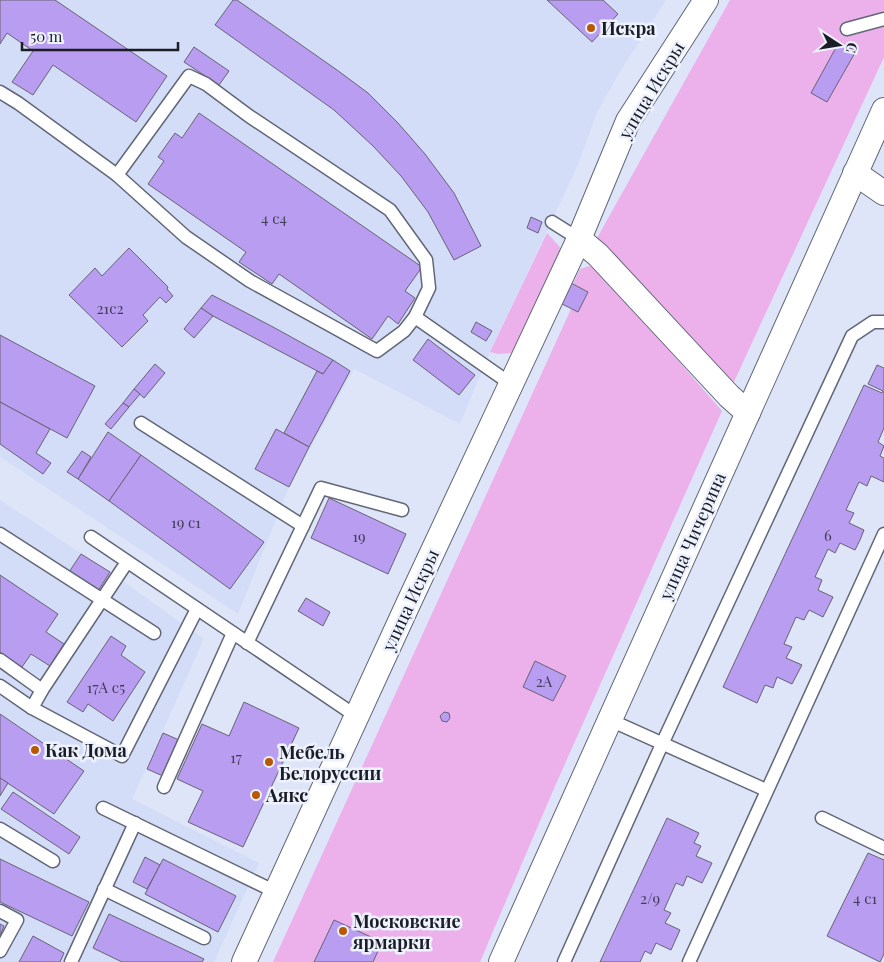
<svg xmlns="http://www.w3.org/2000/svg" width="884" height="962" font-family="'Playfair Display',serif">
  <style>
    .built { fill: #d4ddf8 }
    .green { fill: #ecb0eb }
    .building { fill: #b99df1; stroke: #686375 }
    .lines { fill: none; stroke-linecap: round; stroke-linejoin: round }
    .service-casing { stroke: #616777; stroke-width: 15 }
    .minor-casing { stroke: #616777; stroke-width: 26 }
    .service { stroke: #fff; stroke-width: 12 }
    .minor { stroke: #fff; stroke-width: 24 }
    .poi-dot { fill: #b65902; stroke: #eef2fe; stroke-width: 2 }
    .labels { text-anchor: middle; dominant-baseline: central; stroke-width: 5; stroke-linejoin: round; paint-order: stroke }
    .number-label { font-size: 15px; fill: #423d57 }
    .poi-label { font-size: 18px; font-weight: bold; fill: #1b1d24; stroke: #eef2fe; text-anchor: start }
    .street-label { font-size: 18px; fill: #1b1d24; stroke: #eef2fe }
  </style>
  <rect width="100%" height="100%" fill="#dee5f8"/>
  <g class="built">
    <polygon points="0,0 666,0 620,72 597,112 578,165 490,352 460,424 354,369 289,487 238,614 0,457"/>
    <polygon points="0,500 110,572 204,639 132,799 259,863 214,962 0,962"/>
  </g>
  <g class="green">
    <polygon points="730,0 884,0 884,57 733,384 597,238"/>
    <polygon points="547,233 560,247 561,257 524,344 511,353 498,354 490,352"/>
    <polygon points="590,266 598,269 722,411 552,793 480,962 273,962 571,309 578,312 588,292 573,284 580,269"/>
  </g>
  <g class="building">
    <polygon points="0,0 55,0 167,76 136,122 53,65 33,95 12,82 33,51 7,33 0,44"/>
    <polygon points="233,0 237,0 337,70 368,93 398,123 425,154 454,193 481,246 454,260 428,212 401,176 373,146 334,110 215,25"/>
    <polygon points="547,0 603,0 618,14 592,42"/>
    <polygon points="839,42 856,51 827,102 811,93"/>
    <polygon points="194,47 229,71 219,85 184,62"/>
    <polygon points="199,113 422,267 405,291 415,298 398,324 388,316 372,339 279,274 272,284 239,262 246,252 148,184 164,161 158,157 175,133 182,138"/>
    <polygon points="531,217 542,222 538,233 527,228"/>
    <polygon points="129,248 168,287 167,289 173,296 166,303 160,297 143,315 148,321 122,347 69,295 95,268 102,276"/>
    <polygon points="571,283 588,292 578,312 562,304"/>
    <polygon points="212,295 273,327 333,360 323,374 213,316 201,308"/>
    <polygon points="201,308 213,316 194,338 184,329"/>
    <polygon points="476,322 492,331 486,341 471,332"/>
    <polygon points="0,335 95,386 67,438 0,402"/>
    <polygon points="428,339 475,375 459,395 413,360"/>
    <polygon points="333,360 350,371 309,447 284,433 317,371 323,374"/>
    <polygon points="155,364 165,373 144,398 134,389"/>
    <polygon points="877,365 884,368 884,428 878,442 884,446 880,456 884,458 884,482 871,476 867,486 859,482 846,510 854,513 849,523 864,530 860,540 855,550 840,543 835,553 828,549 815,577 822,580 818,590 833,597 823,617 809,610 804,620 796,617 784,644 792,647 786,658 802,665 792,684 777,677 773,688 765,685 757,703 723,687 864,385 882,393 883,391 868,384"/>
    <polygon points="134,389 140,394 129,407 123,403"/>
    <polygon points="0,402 50,429 36,453 51,463 43,474 0,444"/>
    <polygon points="123,403 129,407 111,429 105,424"/>
    <polygon points="276,429 309,447 289,487 255,469"/>
    <polygon points="108,432 141,455 109,501 78,479"/>
    <polygon points="82,451 91,457 78,479 67,472"/>
    <polygon points="141,455 264,542 230,589 109,501"/>
    <polygon points="329,498 406,534 388,574 311,538"/>
    <polygon points="81,554 110,572 98,591 69,572"/>
    <polygon points="0,575 58,614 46,632 64,644 50,666 31,654 22,667 0,652"/>
    <polygon points="306,598 330,612 323,626 298,611"/>
    <polygon points="111,636 126,646 121,655 145,672 113,721 88,704 83,712 67,702"/>
    <polygon points="535,661 566,676 553,701 523,687"/>
    <polygon points="244,702 299,728 243,847 188,822 203,791 177,779 202,724 229,736"/>
    <polygon points="444,712 449,713 450,718 447,722 442,721 440,716"/>
    <polygon points="0,714 84,771 54,814 0,778"/>
    <polygon points="163,733 179,740 163,776 147,769"/>
    <polygon points="0,778 8,783 0,796"/>
    <polygon points="13,792 80,837 69,854 1,809"/>
    <polygon points="667,818 699,833 694,843 701,846 696,856 712,863 702,883 687,876 683,886 676,883 664,910 671,913 665,923 680,930 671,950 656,943 651,954 645,951 640,962 600,962"/>
    <polygon points="868,853 884,860 884,954 880,962 827,936"/>
    <polygon points="145,857 160,865 147,889 133,882"/>
    <polygon points="0,859 89,902 72,936 0,902"/>
    <polygon points="163,859 236,896 218,932 145,894"/>
    <polygon points="109,914 204,959 202,962 122,962 93,948"/>
    <polygon points="334,920 382,942 373,962 314,962"/>
    <polygon points="0,924 4,926 0,936"/>
    <polygon points="33,936 64,953 60,962 19,962"/>
  </g>
  <g class="lines">
    <defs>
      <g id="service">
        <polyline points="847,29 884,19"/>
        <polyline points="0,92 18,103 117,175 186,237 250,281 377,351 404,331 415,317 511,384"/>
        <polyline points="117,175 189,76 206,84 249,116 390,210 426,260 429,288 415,317"/>
        <polyline points="552,222 579,239"/>
        <polyline points="141,423 303,526"/>
        <polyline points="0,534 154,633"/>
        <polyline points="91,537 356,716"/>
        <polyline points="127,562 42,690 32,708 122,756 197,609"/>
        <polyline points="247,643 321,488 402,510"/>
        <polyline points="0,660 42,690"/>
        <polyline points="0,686 32,708"/>
        <polyline points="610,720 766,790"/>
        <polyline points="164,787 233,633"/>
        <polyline points="103,808 276,892"/>
        <polyline points="822,818 884,848"/>
        <polyline points="0,829 53,861"/>
        <polyline points="104,889 204,938"/>
        <polyline points="0,911 17,920 0,951"/>
        <polyline points="71,962 135,823"/>
        <polyline points="564,962 663,742 852,336 873,322 884,322"/>
        <polyline points="689,962 884,534"/>
      </g>
      <g id="minor">
        <polyline points="855,173 884,193"/>
        <polyline points="579,239 628,121 706,0"/>
        <polyline points="244,962 409,602 579,239 598,255 729,396 748,413"/>
        <polyline points="501,962 884,110"/>
      </g>
    </defs>
    <use href="#service" class="service-casing"/>
    <use href="#minor" class="minor-casing"/>
    <use href="#service" class="service"/>
    <use href="#minor" class="minor"/>
  </g>
  <g class="poi-dot">
    <circle cx="591" cy="28" r="5"/>
    <circle cx="35" cy="750" r="5"/>
    <circle cx="269" cy="762" r="5"/>
    <circle cx="256" cy="795" r="5"/>
    <circle cx="343" cy="931" r="5"/>
  </g>
  <g class="labels">
    <g class="number-label">
      <text x="274" y="218">4 с4</text>
      <text x="110" y="308">21с2</text>
      <text x="186" y="522">19 с1</text>
      <text x="828" y="535">6</text>
      <text x="359" y="536">19</text>
      <text x="544" y="681">2А</text>
      <text x="106" y="687">17А с5</text>
      <text x="236" y="757">17</text>
      <text x="650" y="898">2/9</text>
      <text x="865" y="898">4 с1</text>
    </g>
    <g class="poi-label">
      <text x="601" y="28">Искра</text>
      <text x="45" y="750">Как Дома</text>
      <text x="279" y="752">Мебель<tspan x="279" dy="21">Белоруссии</tspan></text>
      <text x="266" y="795">Аякс</text>
      <text x="353" y="921">Московские<tspan x="353" dy="21">ярмарки</tspan></text>
    </g>
    <g class="street-label">
      <text transform="translate(651 90) rotate(-59)">улица Искры</text>
      <text transform="translate(692 536) rotate(-66)">улица Чичерина</text>
      <text transform="translate(410 600) rotate(-65)">улица Искры</text>
    </g>
  </g>
  <g transform="translate(839 45) rotate(102)" stroke="#eef2fe" stroke-width="4" paint-order="stroke">
  <path d="M0-4L9 19L0 12L-9 19Z" fill="#1b1d24"/>
  <text y="-8" font-size="14" font-weight="bold" text-anchor="middle" fill="#1b1d24">С</text>
  </g>
  <path d="M22 42v8h156v-8" fill="none" stroke="#1b1d24" stroke-width="2.5"/>
  <text x="30" y="42" font-size="15" fill="#1b1d24" stroke="#eef2fe" stroke-width="4" paint-order="stroke">50 m</text>
</svg>
